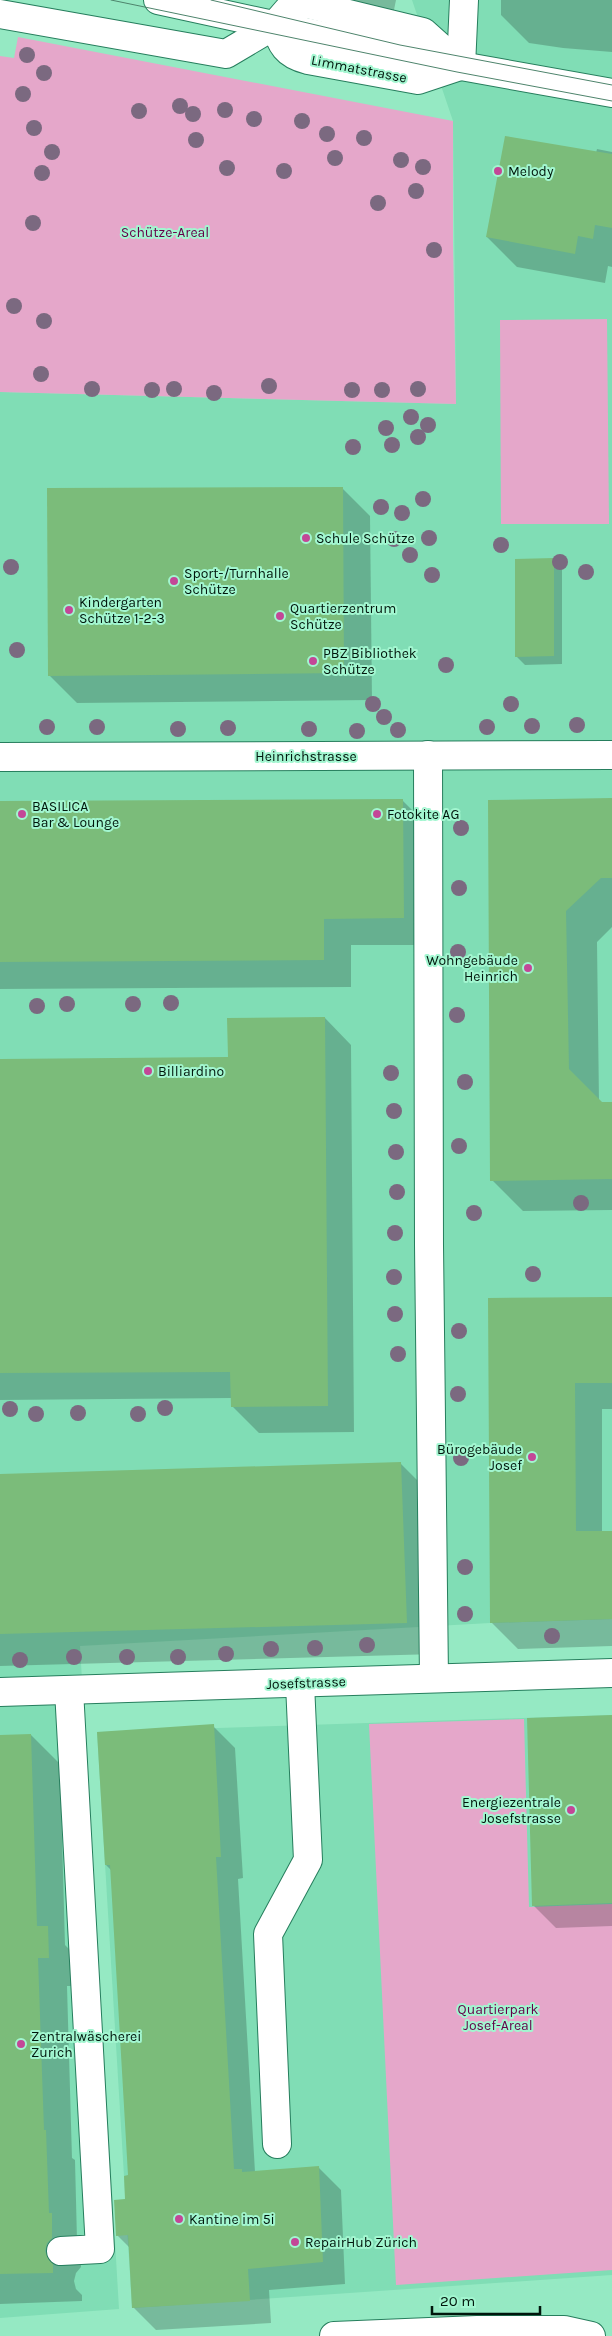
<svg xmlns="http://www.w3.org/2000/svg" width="612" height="2336" font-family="Karla,sans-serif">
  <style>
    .built { fill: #80ddb5 }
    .green { fill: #e5a7ca }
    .shadow { fill: #0003 }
    .building { fill: #7bbc7a }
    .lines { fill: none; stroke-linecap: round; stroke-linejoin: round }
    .minor-casing { stroke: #267e5d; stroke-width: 30 }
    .major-casing { stroke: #267e5d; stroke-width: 30 }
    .minor { stroke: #fff; stroke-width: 28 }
    .major { stroke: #fff; stroke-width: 28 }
    .tram { stroke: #4e846c; stroke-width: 1 }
    .tree { fill: #7b6980 }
    .poi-dot { fill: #c34797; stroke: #a2f6d0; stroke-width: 2 }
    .labels { text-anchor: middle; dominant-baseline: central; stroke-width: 4; stroke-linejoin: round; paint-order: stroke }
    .street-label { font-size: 14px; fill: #00160c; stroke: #a2f6d0 }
    .poi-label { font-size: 14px; fill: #00160c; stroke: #a2f6d0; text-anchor: start }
    .park-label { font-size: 14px; fill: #650049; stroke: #a2f6d0 }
  </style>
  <rect width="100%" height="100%" fill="#95e9c3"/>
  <g class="built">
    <polygon points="412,0 612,0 612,1619 490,1623 80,1646 119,2309 0,2318 0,392 456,404 453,121"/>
    <polygon points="612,1715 612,2275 132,2308 97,1732"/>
  </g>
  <g class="green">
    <polygon points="18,37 453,121 453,242 456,404 0,392 0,56 14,58"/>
    <polygon points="607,319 609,524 501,524 500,320"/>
    <polygon points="524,1719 529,1907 612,1904 612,2270 396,2285 369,1724"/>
  </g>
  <g class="shadow">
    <polygon points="342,0 396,0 394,10"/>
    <polygon points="501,0 612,0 612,52 563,48 529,43 501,15"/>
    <polygon points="597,149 612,152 612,267 608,266 605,283 517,267 487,237 596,153"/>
    <polygon points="342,488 370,516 372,700 77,703 49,675"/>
    <polygon points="553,560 562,568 562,664 525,665 516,656"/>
    <polygon points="402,800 429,827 430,945 351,945 351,987 0,989 0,802"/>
    <polygon points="612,800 612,927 597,942 599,1101 602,1103 612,1103 612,1210 523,1211 492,1180 489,801"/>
    <polygon points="325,1018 351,1045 354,1432 259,1433 232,1406 232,1398 0,1400 0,1060 229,1058"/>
    <polygon points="612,1298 612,1409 602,1409 602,1532 612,1532 612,1646 518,1649 491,1622 489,1299"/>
    <polygon points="400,1463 431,1494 437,1654 0,1666 0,1475"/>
    <polygon points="612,1716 612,1926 556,1928 533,1905"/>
    <polygon points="213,1726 235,1748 243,1878 238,1879 255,2172 319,2168 341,2190 345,2284 269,2290 271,2323 156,2330 134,2308 130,2248 117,2235 126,2200 129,2176 112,1871 106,1865"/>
    <polygon points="31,1735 60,1764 65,1945 76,1956 77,1986 67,1986 72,2158 75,2160 77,2240 80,2243 81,2267 76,2273 74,2281 76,2289 82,2295 82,2301 0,2304 0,1736"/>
  </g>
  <g class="building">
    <polygon points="505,136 612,154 612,228 595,225 593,239 578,236 575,254 486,237"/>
    <polygon points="343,487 344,673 48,676 47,488"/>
    <polygon points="554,558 554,656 515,657 515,559"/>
    <polygon points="612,798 612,878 601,878 566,911 569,1069 602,1102 612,1102 612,1179 490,1181 488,800"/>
    <polygon points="403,799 404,918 324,919 324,960 0,962 0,801"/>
    <polygon points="325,1017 328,1406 231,1407 230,1372 0,1373 0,1059 228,1057 227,1018"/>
    <polygon points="612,1297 612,1383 575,1383 576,1531 612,1531 612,1619 490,1623 488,1298"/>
    <polygon points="401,1462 407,1623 0,1634 0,1474"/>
    <polygon points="612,1715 612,1903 532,1906 527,1718"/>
    <polygon points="214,1724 221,1857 216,1857 234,2169 242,2169 242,2172 319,2166 323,2262 248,2269 250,2301 132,2308 128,2235 116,2236 114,2200 125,2199 124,2176 128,2175 110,1865 105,1865 97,1732"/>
    <polygon points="31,1734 37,1926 48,1926 49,1958 38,1958 44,2130 46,2130 49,2213 52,2213 52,2238 47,2243 45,2251 48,2259 53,2264 53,2273 0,2274 0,1735"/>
  </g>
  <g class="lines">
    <defs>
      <g id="minor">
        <polyline points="158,0 461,66 612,93"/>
        <polyline points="0,14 226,54 275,25 288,10 307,4 423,32 461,66"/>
        <path d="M 275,25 C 282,45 285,54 308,60 L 418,80 L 460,66"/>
        <polyline points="461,66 464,0"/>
        <polyline points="428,755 429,1245 434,1678"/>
        <polyline points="0,757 612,755"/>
        <polyline points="0,1692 612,1673"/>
        <polyline points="277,2144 268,1934 308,1860 300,1684"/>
        <polyline points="61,2251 100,2249 69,1690"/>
      </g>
      <polyline id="major" points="334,2336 477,2330 564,2330 591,2336"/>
    </defs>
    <use href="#minor" class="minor-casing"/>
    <use href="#major" class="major-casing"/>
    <use href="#minor" class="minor"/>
    <use href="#major" class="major"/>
    <g class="tram">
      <polyline points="111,0 457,72 612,101"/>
      <polyline points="211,0 400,45 612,85"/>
    </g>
  </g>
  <g class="tree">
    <circle cx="27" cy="55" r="8"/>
    <circle cx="44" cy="73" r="8"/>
    <circle cx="23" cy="94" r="8"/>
    <circle cx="180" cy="106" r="8"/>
    <circle cx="225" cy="110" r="8"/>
    <circle cx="139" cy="111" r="8"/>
    <circle cx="193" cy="114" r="8"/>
    <circle cx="254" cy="119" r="8"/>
    <circle cx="302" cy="121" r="8"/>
    <circle cx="34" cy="128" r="8"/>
    <circle cx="327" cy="134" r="8"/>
    <circle cx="364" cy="138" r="8"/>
    <circle cx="196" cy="140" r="8"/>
    <circle cx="52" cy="152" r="8"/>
    <circle cx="335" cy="158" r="8"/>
    <circle cx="401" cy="160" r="8"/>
    <circle cx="423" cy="167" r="8"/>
    <circle cx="227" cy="168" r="8"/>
    <circle cx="284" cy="171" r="8"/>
    <circle cx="42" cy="173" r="8"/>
    <circle cx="416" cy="191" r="8"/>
    <circle cx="378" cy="203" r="8"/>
    <circle cx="33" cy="223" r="8"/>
    <circle cx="434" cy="250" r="8"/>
    <circle cx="14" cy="306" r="8"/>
    <circle cx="44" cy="321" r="8"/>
    <circle cx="41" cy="374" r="8"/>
    <circle cx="269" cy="386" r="8"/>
    <circle cx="92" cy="389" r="8"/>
    <circle cx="174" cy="389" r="8"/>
    <circle cx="418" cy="389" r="8"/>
    <circle cx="152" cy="390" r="8"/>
    <circle cx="352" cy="390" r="8"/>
    <circle cx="382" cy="390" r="8"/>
    <circle cx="214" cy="393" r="8"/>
    <circle cx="411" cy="417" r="8"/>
    <circle cx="428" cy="425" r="8"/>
    <circle cx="386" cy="428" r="8"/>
    <circle cx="418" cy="437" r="8"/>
    <circle cx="392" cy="445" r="8"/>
    <circle cx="353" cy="447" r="8"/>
    <circle cx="423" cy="499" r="8"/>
    <circle cx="381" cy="507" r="8"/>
    <circle cx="402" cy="513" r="8"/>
    <circle cx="429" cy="538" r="8"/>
    <circle cx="394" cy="539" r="8"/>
    <circle cx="501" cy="545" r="8"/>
    <circle cx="410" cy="555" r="8"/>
    <circle cx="560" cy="562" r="8"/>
    <circle cx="11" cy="567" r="8"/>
    <circle cx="586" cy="572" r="8"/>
    <circle cx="432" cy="575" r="8"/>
    <circle cx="17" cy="650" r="8"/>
    <circle cx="446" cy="665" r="8"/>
    <circle cx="373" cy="704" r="8"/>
    <circle cx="511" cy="704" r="8"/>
    <circle cx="384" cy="717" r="8"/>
    <circle cx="577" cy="725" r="8"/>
    <circle cx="532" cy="726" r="8"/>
    <circle cx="47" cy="727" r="8"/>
    <circle cx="97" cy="727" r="8"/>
    <circle cx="487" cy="727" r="8"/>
    <circle cx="228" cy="728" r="8"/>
    <circle cx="178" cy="729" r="8"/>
    <circle cx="309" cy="729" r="8"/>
    <circle cx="398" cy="730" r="8"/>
    <circle cx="357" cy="731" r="8"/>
    <circle cx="461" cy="828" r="8"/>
    <circle cx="459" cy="888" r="8"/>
    <circle cx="458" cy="952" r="8"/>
    <circle cx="171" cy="1003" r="8"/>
    <circle cx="67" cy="1004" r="8"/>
    <circle cx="133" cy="1004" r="8"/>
    <circle cx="37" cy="1006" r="8"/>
    <circle cx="457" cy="1015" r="8"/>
    <circle cx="391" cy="1073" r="8"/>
    <circle cx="465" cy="1082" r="8"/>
    <circle cx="394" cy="1111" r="8"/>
    <circle cx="459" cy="1146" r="8"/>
    <circle cx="396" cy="1152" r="8"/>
    <circle cx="397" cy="1192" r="8"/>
    <circle cx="581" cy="1203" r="8"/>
    <circle cx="474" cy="1213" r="8"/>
    <circle cx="395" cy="1233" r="8"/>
    <circle cx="533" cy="1274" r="8"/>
    <circle cx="394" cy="1277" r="8"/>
    <circle cx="395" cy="1314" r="8"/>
    <circle cx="459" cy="1331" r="8"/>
    <circle cx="398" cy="1354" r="8"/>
    <circle cx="458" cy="1394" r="8"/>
    <circle cx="165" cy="1408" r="8"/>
    <circle cx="10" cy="1409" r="8"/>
    <circle cx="78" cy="1413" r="8"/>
    <circle cx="36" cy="1414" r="8"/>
    <circle cx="138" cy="1414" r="8"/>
    <circle cx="461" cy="1458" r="8"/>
    <circle cx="465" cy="1567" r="8"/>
    <circle cx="465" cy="1614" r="8"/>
    <circle cx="552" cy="1636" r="8"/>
    <circle cx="367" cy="1645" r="8"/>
    <circle cx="315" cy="1648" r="8"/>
    <circle cx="271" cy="1649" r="8"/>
    <circle cx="226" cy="1654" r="8"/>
    <circle cx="74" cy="1657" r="8"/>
    <circle cx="127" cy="1657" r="8"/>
    <circle cx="178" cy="1657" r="8"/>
    <circle cx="20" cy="1660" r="8"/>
  </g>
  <g class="poi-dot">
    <circle cx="498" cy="171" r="5"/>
    <circle cx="306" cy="538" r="5"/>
    <circle cx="174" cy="581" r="5"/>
    <circle cx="69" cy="610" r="5"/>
    <circle cx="280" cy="616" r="5"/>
    <circle cx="313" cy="661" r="5"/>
    <circle cx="22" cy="814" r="5"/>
    <circle cx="377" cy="814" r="5"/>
    <circle cx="528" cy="968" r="5"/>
    <circle cx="148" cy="1071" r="5"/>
    <circle cx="532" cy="1457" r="5"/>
    <circle cx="571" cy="1810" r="5"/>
    <circle cx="21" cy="2044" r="5"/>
    <circle cx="179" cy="2219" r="5"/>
    <circle cx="295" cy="2242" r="5"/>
  </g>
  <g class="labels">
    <g class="street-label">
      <text transform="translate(359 69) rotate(11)">Limmatstrasse</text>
      <text x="306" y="756">Heinrichstrasse</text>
      <text transform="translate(306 1683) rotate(-2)">Josefstrasse</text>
    </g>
    <g class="poi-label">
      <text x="508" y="171">Melody</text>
      <text x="316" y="538">Schule Schütze</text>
      <text x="184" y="573">Sport-/Turnhalle<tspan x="184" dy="16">Schütze</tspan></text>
      <text x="79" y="602">Kindergarten<tspan x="79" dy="16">Schütze 1-2-3</tspan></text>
      <text x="290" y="608">Quartierzentrum<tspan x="290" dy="16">Schütze</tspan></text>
      <text x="323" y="653">PBZ Bibliothek<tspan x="323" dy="16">Schütze</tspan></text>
      <text x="32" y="806">BASILICA<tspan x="32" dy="16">Bar &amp; Lounge</tspan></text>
      <text x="387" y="814">Fotokite AG</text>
      <text x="518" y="960" text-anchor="end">Wohngebäude<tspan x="518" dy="16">Heinrich</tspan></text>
      <text x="158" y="1071">Billiardino</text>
      <text x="522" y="1449" text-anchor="end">Bürogebäude<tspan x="522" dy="16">Josef</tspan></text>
      <text x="561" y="1802" text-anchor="end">Energiezentrale<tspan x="561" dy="16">Josefstrasse</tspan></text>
      <text x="31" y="2036">Zentralwäscherei<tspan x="31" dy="16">Zurich</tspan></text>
      <text x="189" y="2219">Kantine im 5i</text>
      <text x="305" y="2242">RepairHub Zürich</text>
    </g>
    <g class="park-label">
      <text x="165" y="232">Schütze-Areal</text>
      <text x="498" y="2009">Quartierpark<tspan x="498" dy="16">Josef-Areal</tspan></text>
    </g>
  </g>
  <path d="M432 2306v8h108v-8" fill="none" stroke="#00160c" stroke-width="2.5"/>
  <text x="440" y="2306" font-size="15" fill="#00160c" stroke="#a2f6d0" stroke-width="4" paint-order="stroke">20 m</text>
</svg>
